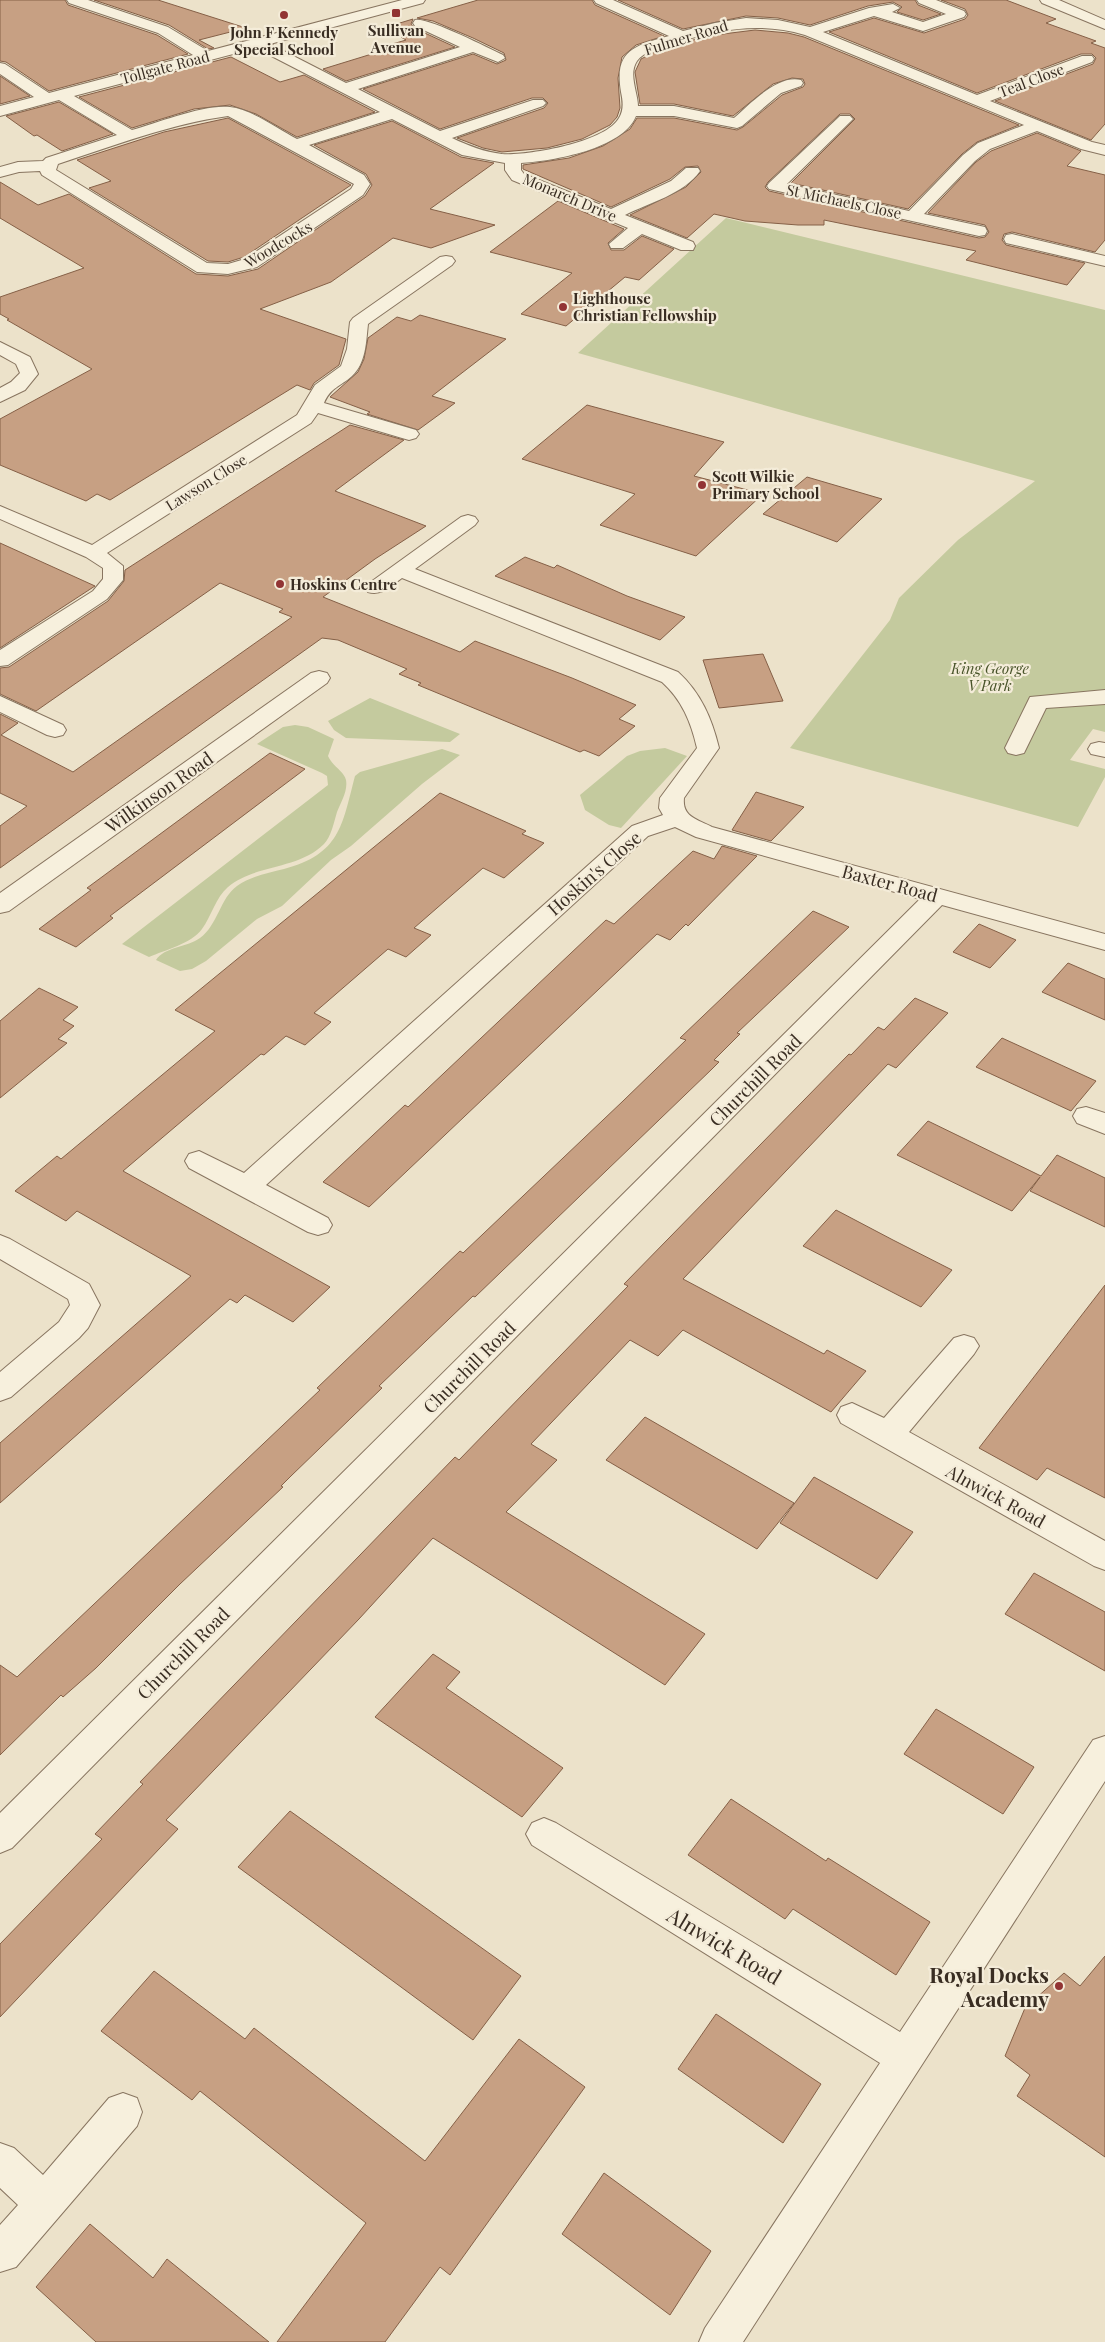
<svg xmlns="http://www.w3.org/2000/svg" width="1105" height="2342" font-family="'Playfair Display',serif">
  <style>
    .green { fill: #c4ca9e }
    .building { fill: #c7a083; stroke: #856047 }
    .lines { fill: none; stroke-linecap: round; stroke-linejoin: round }
    .minor-casing { stroke: #887560; stroke-width: 2 }
    .minor { fill: #f7f0dd; fill-rule: evenodd }
    .poi-dot { fill: #923434; stroke: #f4ecd9; stroke-width: 2 }
    .labels { text-anchor: middle; dominant-baseline: central; stroke-width: 4.5; stroke-linejoin: round; paint-order: stroke }
    .far-poi-label { font-size: 15px; font-weight: bold; fill: #392d22; stroke: #f4ecd9; text-anchor: start }
    .far-street-label { font-size: 15px; fill: #392d22; stroke: #f4ecd9 }
    .far-park-label { font-size: 15px; font-style: italic; fill: #49542a; stroke: #f4ecd9 }
    .street-label { font-size: 18px; fill: #392d22; stroke: #f4ecd9 }
    .near-street-label { font-size: 21px; fill: #392d22; stroke: #f4ecd9 }
    .near-poi-label { font-size: 21px; font-weight: bold; fill: #392d22; stroke: #f4ecd9; text-anchor: end }
  </style>
  <rect width="100%" height="100%" fill="#ece2ca"/>
  <g class="green">
    <polygon points="726,218 1105,310 1105,732 1093,729 1070,760 1105,769 1105,777 1078,827 790,748 890,620 899,598 958,540 1035,481 578,353"/>
    <polygon points="370,698 460,734 450,742 346,738 334,730 328,721"/>
    <path d="M 295,725 L 308,727 L 334,739 L 328,756 C 333,767 344,771 346,780 C 348,791 341,802 337,812 C 334,822 331,837 324,844 C 298,870 255,864 228,887 C 216,897 211,917 202,929 C 191,944 165,950 149,957 L 122,944 L 328,785 L 327,776 L 322,773 L 257,744 L 283,727 Z"/>
    <polygon points="665,748 687,756 621,828 609,825 585,810 580,795 627,756 640,751"/>
    <path d="M 442,749 L 460,755 L 422,784 L 351,846 L 331,860 L 282,906 L 257,919 L 206,961 L 192,969 L 180,971 L 156,960 C 164,947 188,947 200,938 C 218,925 220,898 237,886 C 251,876 268,873 284,869 C 340,854 342,826 355,776 L 360,772 Z"/>
  </g>
  <g class="building">
    <polygon points="0,0 65,0 68,5 157,35 188,54 49,91 6,62 0,61"/>
    <polygon points="94,0 158,0 246,28 199,40 214,48 208,49 169,25"/>
    <polygon points="478,0 592,0 595,5 664,36 636,45 622,57 618,78 620,108 617,117 610,125 582,139 547,148 502,152 483,148 457,138 544,108 548,103 543,98 532,98 440,129 363,89 473,54 497,64 506,60 504,53 473,38 433,21 417,18"/>
    <polygon points="618,0 915,0 918,5 941,14 923,20 897,12 902,7 893,2 868,6 810,25 778,18 746,16 683,29"/>
    <polygon points="941,0 1006,0 1056,19 1046,23 1096,41 1091,43 1105,48 1105,124 1091,140 995,101 1093,64 1096,58 1092,54 1081,54 977,93 829,32 874,18 924,33 965,19 968,15 965,9"/>
    <polygon points="413,19 411,24 414,28 455,47 346,81 323,69 375,53 372,50 406,40 401,37 408,35 390,26"/>
    <polygon points="755,30 788,33 804,37 1019,125 977,142 962,154 908,209 791,183 855,119 850,114 840,114 768,182 765,187 769,191 979,238 985,237 989,232 985,225 928,213 976,162 991,151 1037,133 1081,151 1067,166 1105,175 1105,240 1095,252 1012,232 1004,234 1002,240 1006,245 1085,263 1067,285 966,260 976,251 824,220 824,225 798,225 745,221 714,214 687,238 630,215 686,187 701,172 698,166 685,167 670,179 611,207 523,169 523,165 569,158 603,146 630,129 637,118 674,118 737,130 743,127 782,95 803,87 805,84 803,79 792,78 773,84 733,116 674,104 640,104 635,72 641,59 659,50 707,36"/>
    <polygon points="231,57 280,82 304,75 375,112 297,137 256,114 230,105 194,109 132,128 79,97"/>
    <polygon points="0,76 30,96 0,104"/>
    <polygon points="59,102 113,134 62,151 37,135 34,136 6,116"/>
    <polygon points="228,118 351,185 244,257 228,262 208,261 89,188 111,181 77,160 164,132"/>
    <polygon points="392,121 461,157 494,163 430,209 495,225 431,248 393,238 331,282 260,309 346,339 339,365 314,383 310,390 297,385 110,500 97,494 86,501 0,465 0,419 92,369 7,320 9,319 0,314 0,297 84,268 0,218 0,182 38,205 69,194 196,274 228,276 258,269 365,196 372,185 366,174 314,145"/>
    <polygon points="558,201 624,229 608,243 611,250 624,250 642,236 674,249 639,280 625,277 566,326 521,314 572,273 490,252"/>
    <polygon points="420,315 506,339 432,396 455,403 418,430 367,414 370,412 330,397 358,372 364,359 368,338 397,317 411,321"/>
    <polygon points="587,405 724,442 694,476 763,494 696,556 600,525 635,494 522,459"/>
    <polygon points="350,425 404,440 335,491 426,526 375,559 323,597 460,652 475,641 572,678 636,705 619,719 635,726 599,756 584,750 580,752 418,685 421,683 399,674 407,669 338,640 322,638 0,868 0,826 27,806 0,793 0,714 18,723 1,735 73,772 292,617 279,612 283,609 220,583 36,711 0,694 0,668 9,667 108,601 124,581 125,570"/>
    <polygon points="807,477 882,499 837,542 763,514"/>
    <polygon points="0,543 95,586 0,648"/>
    <polygon points="525,557 554,568 557,565 627,596 685,617 660,640 495,576"/>
    <polygon points="763,654 783,701 719,708 703,660"/>
    <polygon points="270,753 305,769 110,916 113,918 76,947 39,929 91,890 87,888"/>
    <polygon points="756,792 804,807 771,841 732,830"/>
    <polygon points="440,793 526,831 522,834 544,843 504,878 483,868 414,928 431,935 406,957 388,949 314,1013 331,1022 305,1045 286,1036 264,1055 261,1054 123,1171 330,1287 293,1322 245,1295 237,1303 230,1299 0,1503 0,1443 191,1276 77,1211 66,1221 15,1191 57,1156 61,1159 215,1031 175,1010"/>
    <polygon points="722,846 757,856 688,926 686,924 670,940 657,934 369,1207 323,1182 405,1105 408,1107 606,920 614,924 693,851 714,859"/>
    <polygon points="813,911 849,927 737,1033 740,1034 714,1060 719,1062 712,1069 475,1297 473,1296 379,1386 382,1388 291,1476 281,1486 283,1487 180,1584 96,1668 63,1697 61,1695 0,1755 0,1665 17,1677 320,1390 317,1388 460,1251 463,1253 623,1101 686,1040 680,1038"/>
    <polygon points="979,924 1016,940 990,968 953,952"/>
    <polygon points="1068,963 1105,979 1105,1020 1042,992"/>
    <polygon points="39,988 78,1007 63,1020 74,1026 58,1039 67,1043 0,1098 0,1021"/>
    <polygon points="915,998 948,1013 896,1068 888,1064 683,1279 824,1354 827,1350 866,1371 831,1412 683,1330 658,1356 630,1340 531,1444 557,1460 506,1512 705,1634 665,1685 433,1538 359,1619 166,1820 178,1829 0,2017 0,1944 102,1839 95,1834 143,1784 140,1782 455,1457 459,1460 628,1286 624,1284 849,1054 851,1055 878,1027 884,1030"/>
    <polygon points="1002,1038 1096,1081 1071,1111 976,1067"/>
    <polygon points="928,1121 1041,1176 1057,1155 1105,1178 1105,1227 1030,1191 1040,1177 1012,1211 897,1155"/>
    <polygon points="836,1210 893,1240 952,1270 921,1307 803,1246"/>
    <polygon points="1105,1285 1105,1498 1047,1468 1037,1480 979,1448"/>
    <polygon points="645,1417 794,1503 757,1549 606,1460"/>
    <polygon points="814,1477 913,1532 877,1579 780,1523"/>
    <polygon points="1034,1573 1105,1612 1105,1671 1005,1614"/>
    <polygon points="433,1654 460,1672 446,1688 563,1768 522,1817 375,1717"/>
    <polygon points="936,1709 1034,1767 1003,1814 904,1754"/>
    <polygon points="731,1799 826,1861 828,1858 930,1922 896,1975 793,1909 785,1919 688,1855"/>
    <polygon points="290,1811 521,1976 473,2040 238,1867"/>
    <polygon points="1105,1956 1105,2157 1017,2096 1030,2075 1005,2056 1025,2008 1064,1973 1080,1986"/>
    <polygon points="154,1971 245,2039 254,2028 425,2161 519,2039 585,2087 450,2275 440,2267 385,2342 277,2342 366,2223 200,2091 192,2100 101,2031"/>
    <polygon points="716,2014 821,2084 783,2143 678,2069"/>
    <polygon points="604,2173 711,2251 670,2315 562,2234"/>
    <polygon points="90,2224 153,2278 167,2259 269,2342 96,2342 36,2287"/>
  </g>
  <g class="lines">
    <defs>
      <g id="minor">
        <path d="M 67,0 L 88,0 L 168,27 L 208,51 L 402,0 L 425,0 L 423,3 L 270,44 L 346,83 L 460,47 L 415,26 L 413,23 L 415,20 C 428,17 488,48 503,55 L 505,58 L 498,62 L 473,52 L 358,89 L 440,131 L 533,100 L 543,100 L 546,103 L 543,106 L 452,138 C 469,146 484,152 502,154 C 528,156 606,142 619,118 C 624,110 623,101 621,92 C 614,50 634,46 669,36 L 596,3 L 594,0 L 613,0 L 683,31 L 715,23 L 746,18 L 778,20 L 810,27 L 869,8 L 893,4 L 900,8 L 892,12 L 923,22 L 946,14 L 919,3 L 917,0 L 936,0 L 964,11 L 966,14 L 964,17 L 923,31 L 874,16 L 823,32 L 977,95 L 1082,56 L 1092,56 L 1094,59 L 1092,62 L 990,101 L 1092,142 L 1105,145 L 1105,155 L 1081,149 L 1037,131 L 990,149 L 975,161 L 924,214 L 985,227 L 987,231 L 985,235 L 979,236 L 769,189 L 767,186 L 769,183 L 840,116 L 850,116 L 853,119 L 850,122 L 787,184 L 909,211 L 963,155 L 978,143 L 1024,125 L 805,35 C 759,21 718,30 674,43 C 662,47 644,51 637,61 C 628,74 638,93 638,106 L 674,106 L 734,118 C 750,104 778,74 801,80 L 803,83 L 801,86 L 781,93 L 742,126 L 737,128 L 674,116 L 636,116 C 623,149 553,161 521,163 L 521,170 L 524,174 L 611,209 L 671,181 L 686,168 L 698,168 L 700,171 C 684,194 649,203 625,215 L 693,242 L 695,246 L 693,250 L 681,250 L 642,234 L 623,248 L 611,248 L 609,244 L 628,228 L 512,180 L 505,170 L 505,163 L 462,155 L 392,119 L 309,145 L 364,175 L 370,184 L 363,195 L 257,267 L 228,274 L 197,272 L 42,175 L 40,171 L 19,172 L 0,177 L 0,167 L 18,162 L 43,161 L 46,158 L 117,135 L 59,100 L 0,116 L 0,106 L 34,97 L 0,74 L 0,63 L 5,64 L 49,93 L 193,55 L 158,33 L 69,3 ZM 256,48 L 380,112 L 297,139 C 278,129 251,109 230,107 C 204,104 157,123 132,130 L 74,96 ZM 228,116 L 354,184 L 351,189 L 245,259 L 228,264 L 207,263 L 56,170 L 58,164 C 113,146 170,124 228,116 Z"/>
        <polygon points="1040,0 1059,0 1105,20 1105,29 1042,3"/>
        <polygon points="1012,234 1105,256 1105,266 1006,243 1004,239 1006,235"/>
        <path d="M 446,256 L 452,257 L 455,261 L 452,265 L 368,324 C 366,342 366,363 352,376 C 341,386 330,388 324,403 L 416,430 L 419,434 L 416,438 L 409,440 L 402,438 L 318,413 L 311,423 L 107,553 L 123,566 L 123,580 L 107,599 L 8,665 L 0,666 L 0,650 L 93,591 L 103,579 L 103,568 L 86,557 L 0,519 L 0,506 L 92,545 L 297,415 L 315,385 L 341,366 L 347,349 L 350,322 L 353,318 L 440,257 Z"/>
        <polygon points="0,342 30,357 38,374 25,390 0,402 0,388 11,382 20,373 16,364 0,355"/>
        <path d="M 468,515 L 475,517 L 478,521 L 475,525 L 415,569 L 678,672 C 701,693 712,719 719,748 L 684,798 C 682,817 697,819 712,827 L 1105,934 L 1105,950 L 942,905 L 12,1848 L 0,1853 L 0,1813 L 920,899 L 696,837 L 675,827 L 648,836 L 266,1185 L 328,1218 L 332,1225 L 328,1232 L 318,1235 L 308,1232 L 189,1168 L 185,1161 L 189,1154 L 199,1151 L 244,1173 L 632,826 L 663,815 L 659,808 L 660,798 L 697,748 C 691,722 682,700 662,682 L 402,578 C 391,586 382,596 368,592 L 365,588 L 368,584 L 461,517 Z"/>
        <polygon points="319,671 327,673 330,678 327,683 9,911 0,913 0,893 311,673"/>
        <polygon points="1105,690 1105,704 1046,708 1024,753 1016,755 1008,753 1005,748 1030,697"/>
        <polygon points="0,696 63,725 66,730 63,735 55,737 47,735 0,712"/>
        <polygon points="1099,742 1105,743 1105,757 1091,754 1088,749 1091,744"/>
        <polygon points="1086,1107 1105,1113 1105,1134 1077,1123 1073,1116 1077,1109"/>
        <polygon points="0,1235 10,1239 89,1284 100,1305 88,1328 79,1338 11,1397 0,1401 0,1372 59,1322 70,1305 68,1299 0,1259"/>
        <polygon points="964,1335 974,1338 979,1346 974,1354 909,1432 1105,1541 1105,1570 1094,1566 841,1423 837,1415 841,1407 852,1403 884,1418 954,1338"/>
        <polygon points="1105,1736 1105,1781 743,2342 699,2342 705,2328 880,2063 532,1845 526,1834 532,1823 544,1818 556,1823 900,2032 1093,1740"/>
        <polygon points="123,2093 137,2098 142,2112 137,2126 16,2267 0,2272 0,2225 18,2205 0,2188 0,2143 14,2148 43,2175 109,2098"/>
      </g>
    </defs>
    <use href="#minor" class="minor-casing"/>
    <use href="#minor" class="minor"/>
  </g>
  <g class="poi-dot">
    <rect x="391" y="8" width="10" height="10" rx="2.5"/>
    <circle cx="284" cy="15" r="5"/>
    <circle cx="563" cy="307" r="5"/>
    <circle cx="702" cy="485" r="5"/>
    <circle cx="280" cy="584" r="5"/>
    <circle cx="1059" cy="1986" r="5"/>
  </g>
  <g class="labels">
    <g class="far-poi-label">
      <text x="396" y="30" text-anchor="middle">Sullivan<tspan x="396" dy="17">Avenue</tspan></text>
      <text x="284" y="32" text-anchor="middle">John F Kennedy<tspan x="284" dy="17">Special School</tspan></text>
      <text x="573" y="298">Lighthouse<tspan x="573" dy="17">Christian Fellowship</tspan></text>
      <text x="712" y="476">Scott Wilkie<tspan x="712" dy="17">Primary School</tspan></text>
      <text x="290" y="584">Hoskins Centre</text>
    </g>
    <g class="far-street-label">
      <text transform="translate(686 37) rotate(-17)">Fulmer Road</text>
      <text transform="translate(165 67) rotate(-15)">Tollgate Road</text>
      <text transform="translate(1031 80) rotate(-21)">Teal Close</text>
      <text transform="translate(570 197) rotate(23)">Monarch Drive</text>
      <text transform="translate(844 201) rotate(12)">St Michaels Close</text>
      <text transform="translate(278 244) rotate(-31)">Woodcocks</text>
      <text transform="translate(206 482) rotate(-32)">Lawson Close</text>
    </g>
    <g class="far-park-label">
      <text x="990" y="668">King George<tspan x="990" dy="17">V Park</tspan></text>
    </g>
    <g class="street-label">
      <text transform="translate(159 792) rotate(-35)">Wilkinson Road</text>
      <text transform="translate(594 873) rotate(-41)">Hoskin's Close</text>
      <text transform="translate(890 883) rotate(15)">Baxter Road</text>
      <text transform="translate(755 1080) rotate(-45)">Churchill Road</text>
      <text transform="translate(469 1367) rotate(-45)">Churchill Road</text>
      <text transform="translate(996 1496) rotate(29)">Alnwick Road</text>
      <text transform="translate(183 1653) rotate(-45)">Churchill Road</text>
    </g>
    <g class="near-street-label">
      <text transform="translate(725 1945) rotate(31)">Alnwick Road</text>
    </g>
    <g class="near-poi-label">
      <text x="1049" y="1974">Royal Docks<tspan x="1049" dy="24">Academy</tspan></text>
    </g>
  </g>
</svg>
